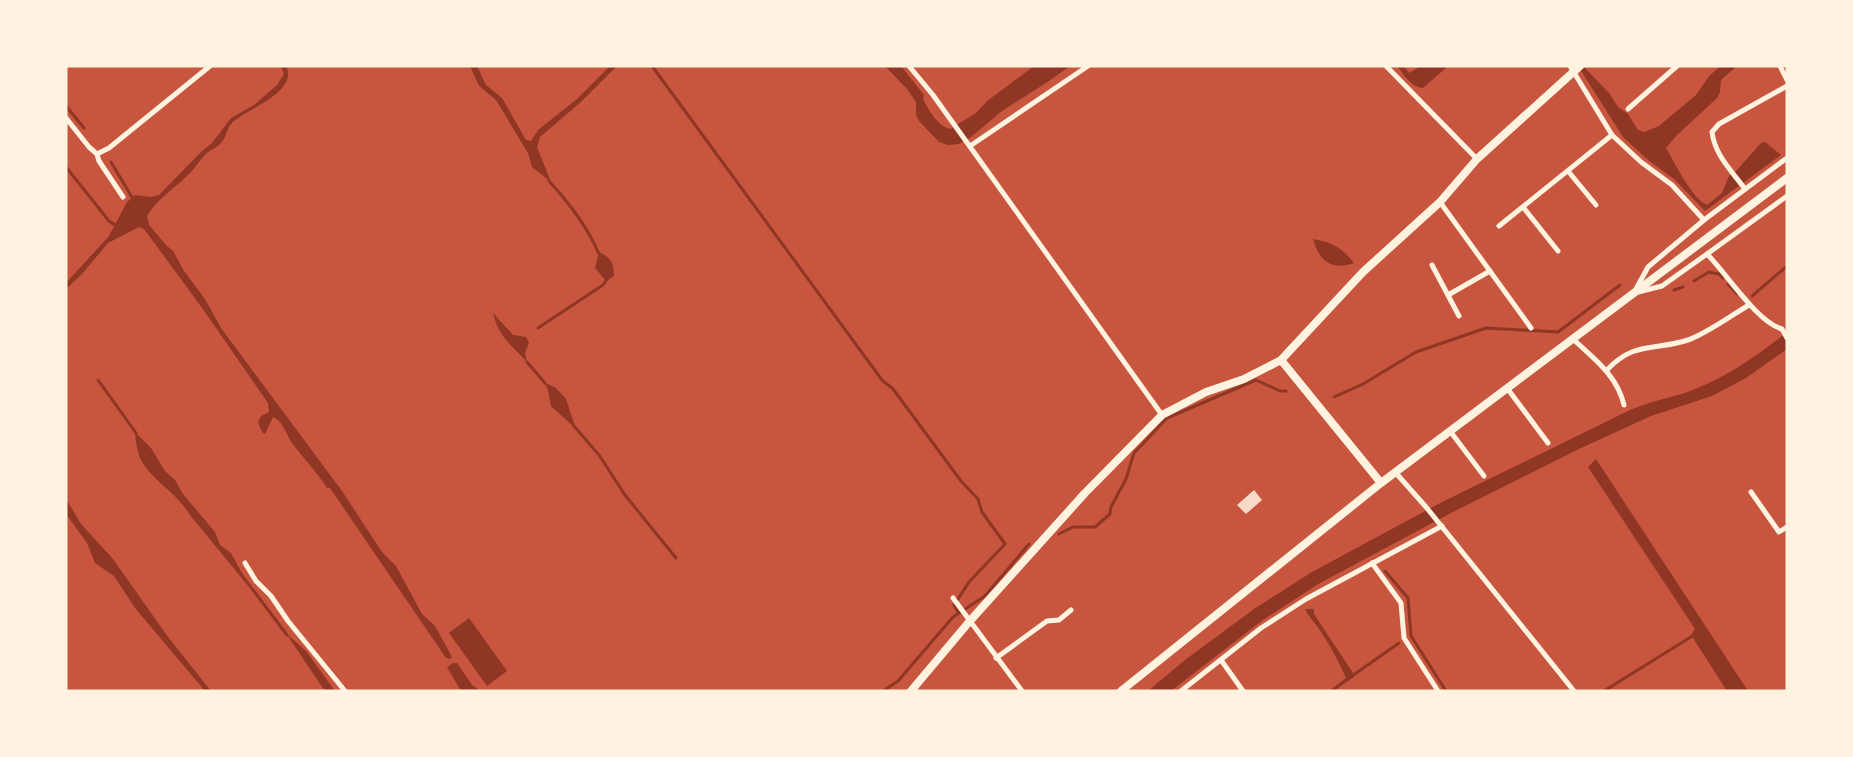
<svg xmlns="http://www.w3.org/2000/svg" width="1853" height="757" font-family="'Roboto Condensed',sans-serif">
  <style>
    .water { fill: #8f3625 }
    .lines { fill: none; stroke-linecap: round; stroke-linejoin: round }
    .stream { stroke: #8f3625; stroke-width: 3 }
    .building { fill: #f7dbc8 }
    .minor { stroke: #fff3e0; stroke-width: 5 }
    .secondary { stroke: #fff3e0; stroke-width: 8 }
  </style>
  <rect width="100%" height="100%" fill="#c8553d"/>
  <g class="water">
    <path d="M 281,66 L 286,66 C 300,93 242,110 230,125 C 227,130 226,137 222,142 C 218,147 212,149 207,153 C 200,159 196,168 189,174 C 176,187 155,201 147,216 L 149,225 L 166,245 L 173,251 L 184,271 L 205,299 L 221,328 L 342,491 L 382,552 L 396,566 L 422,614 L 435,626 L 452,657 L 450,659 L 446,658 L 330,488 L 327,488 C 317,472 303,458 292,443 C 286,434 283,421 273,417 L 265,434 L 262,432 L 258,422 L 261,416 L 269,412 L 268,403 L 200,305 L 144,229 L 139,227 L 108,243 L 82,274 L 66,289 L 66,283 L 109,236 L 127,202 L 135,195 L 151,197 L 159,195 L 202,151 L 212,143 L 231,118 L 254,105 L 277,85 L 284,74 Z"/>
    <polygon points="470,66 477,66 486,85 502,98 526,140 531,141 538,130 577,99 610,66 617,66 582,101 540,137 537,147 551,182 532,167 528,153 496,100 479,86"/>
    <path d="M 885,66 L 901,66 L 924,95 L 923,98 C 928,110 938,126 950,129 L 976,113 L 987,101 L 1034,66 L 1070,66 L 1049,81 L 1002,111 L 971,137 L 959,144 L 948,145 L 939,142 L 919,121 L 916,115 L 916,102 L 907,89 Z"/>
    <path d="M 1397,66 L 1404,66 L 1409,73 L 1421,66 L 1448,66 L 1423,88 C 1411,87 1404,75 1397,66 Z"/>
    <path d="M 1578,66 L 1583,66 L 1609,93 L 1618,107 L 1628,114 L 1638,130 L 1644,132 L 1659,126 L 1696,95 L 1710,75 L 1721,66 L 1737,66 L 1721,80 L 1720,92 L 1717,98 L 1676,136 L 1666,148 C 1675,163 1692,199 1707,205 L 1722,193 L 1729,176 L 1737,170 L 1761,143 L 1765,142 L 1781,155 L 1705,211 L 1674,179 L 1648,160 L 1623,137 Z"/>
    <path d="M 1313,239 C 1334,243 1341,247 1354,263 C 1332,271 1319,261 1313,239 Z"/>
    <path d="M 599,252 C 611,257 614,264 614,276 L 606,281 L 595,268 Z"/>
    <path d="M 493,313 L 513,335 L 526,337 L 529,343 L 525,353 L 527,362 C 511,344 499,338 493,313 Z"/>
    <path d="M 1787,332 L 1787,349 L 1746,378 L 1712,396 L 1651,416 L 1581,448 L 1451,513 L 1320,583 L 1263,620 L 1171,691 L 1148,691 L 1185,660 L 1254,609 L 1312,572 L 1442,502 L 1628,411 C 1646,403 1663,399 1682,394 C 1721,381 1755,358 1787,332 Z"/>
    <polygon points="544,382 556,388 566,399 576,429 551,406 548,390"/>
    <path d="M 135,432 L 151,448 L 165,471 L 175,480 L 183,494 L 215,532 L 220,545 L 231,553 L 242,573 L 256,592 L 254,593 L 190,515 C 177,493 157,484 144,465 C 137,455 136,443 135,432 Z"/>
    <polygon points="1596,459 1748,691 1727,691 1691,635 1695,629 1588,467"/>
    <polygon points="66,499 81,524 113,559 168,637 211,691 205,691 135,608 114,576 95,563 87,543 66,514"/>
    <path d="M 1305,609 L 1314,609 L 1314,614 L 1355,676 L 1334,691 L 1329,691 L 1346,678 C 1339,662 1331,647 1321,632 C 1316,623 1309,618 1305,609 Z"/>
    <polygon points="469,618 507,671 487,686 449,633"/>
    <polygon points="286,633 306,651 335,691 326,691 322,687"/>
    <polygon points="453,663 457,663 472,685 481,691 461,691 447,667"/>
  </g>
  <g class="lines">
    <g class="stream">
      <polyline points="652,66 882,380 893,389 961,481 978,499 982,512 1005,544 969,582 954,605 958,612"/>
      <polyline points="66,106 84,128"/>
      <polyline points="111,162 133,199"/>
      <polyline points="66,167 109,221 115,225"/>
      <path d="M 549,181 C 570,204 587,226 599,254"/>
      <polyline points="1694,281 1709,272 1719,274 1723,278"/>
      <polyline points="1728,284 1737,294"/>
      <polyline points="1674,290 1683,287"/>
      <polyline points="1752,296 1787,266"/>
      <polyline points="538,328 603,285 607,279"/>
      <polyline points="527,362 545,383"/>
      <polyline points="98,380 136,433"/>
      <polyline points="1334,397 1363,384 1416,352 1486,328 1558,332 1620,285"/>
      <polyline points="574,426 599,455 625,495 676,558"/>
      <polyline points="1059,534 1073,527 1095,527 1110,514 1111,507 1126,479 1134,453 1167,418 1256,380 1280,391 1286,391"/>
      <polyline points="1385,571 1408,598 1411,636 1446,691"/>
      <polyline points="253,590 287,635"/>
      <polyline points="1352,676 1399,643"/>
      <polyline points="883,691 898,681 953,617 985,596 1029,544"/>
      <polyline points="1604,691 1694,635"/>
    </g>
  </g>
  <polygon class="building" points="1254,490 1262,500 1246,514 1237,505"/>
  <g class="lines">
    <g class="minor">
      <polyline points="909,66 933,95 1162,415"/>
      <polyline points="1386,66 1477,159"/>
      <polyline points="1570,66 1612,135 1641,162 1672,185 1704,220 1648,267 1636,289"/>
      <polyline points="1780,66 1787,80"/>
      <polyline points="1628,109 1677,66"/>
      <polyline points="66,118 89,147 97,154 109,148 210,66"/>
      <polyline points="970,146 1088,66"/>
      <polyline points="97,154 99,161 123,197"/>
      <polyline points="1568,171 1596,205"/>
      <path d="M 1745,189 C 1732,171 1715,156 1712,132 L 1719,124 L 1787,86"/>
      <polyline points="1440,202 1531,328"/>
      <polyline points="1523,207 1558,251"/>
      <polyline points="1704,220 1787,158"/>
      <polyline points="1499,226 1612,135"/>
      <polyline points="1707,254 1787,196"/>
      <polyline points="1432,265 1459,316"/>
      <path d="M 1638,292 L 1662,286 L 1707,254 C 1727,274 1757,322 1782,329 L 1787,338"/>
      <polyline points="1448,295 1490,271"/>
      <path d="M 1573,339 C 1594,359 1617,375 1624,405"/>
      <path d="M 1607,370 C 1634,341 1654,351 1688,340 C 1706,334 1732,315 1749,305"/>
      <polyline points="1507,388 1548,443"/>
      <polyline points="1450,431 1484,476"/>
      <polyline points="1395,472 1426,507 1574,691"/>
      <polyline points="1751,492 1779,532 1787,527"/>
      <polyline points="245,563 256,581 271,596 288,621 345,691"/>
      <polyline points="1372,563 1401,603 1404,638 1438,691"/>
      <polyline points="953,598 1022,691"/>
      <polyline points="996,658 1047,621 1059,620 1071,610"/>
      <polyline points="1221,660 1243,691"/>
      <polyline points="1181,691 1261,628 1306,599 1442,526"/>
    </g>
    <g class="secondary">
      <polyline points="1281,360 1381,483"/>
      <polyline points="911,691 969,622 1085,493 1162,415 1206,392 1244,379 1281,360 1363,272 1440,202 1477,159 1580,66"/>
      <polyline points="1121,691 1381,483 1787,178"/>
    </g>
  </g>
  <rect width="1853" height="757" fill="none" stroke="#fff3e0" stroke-width="135"/>
</svg>
